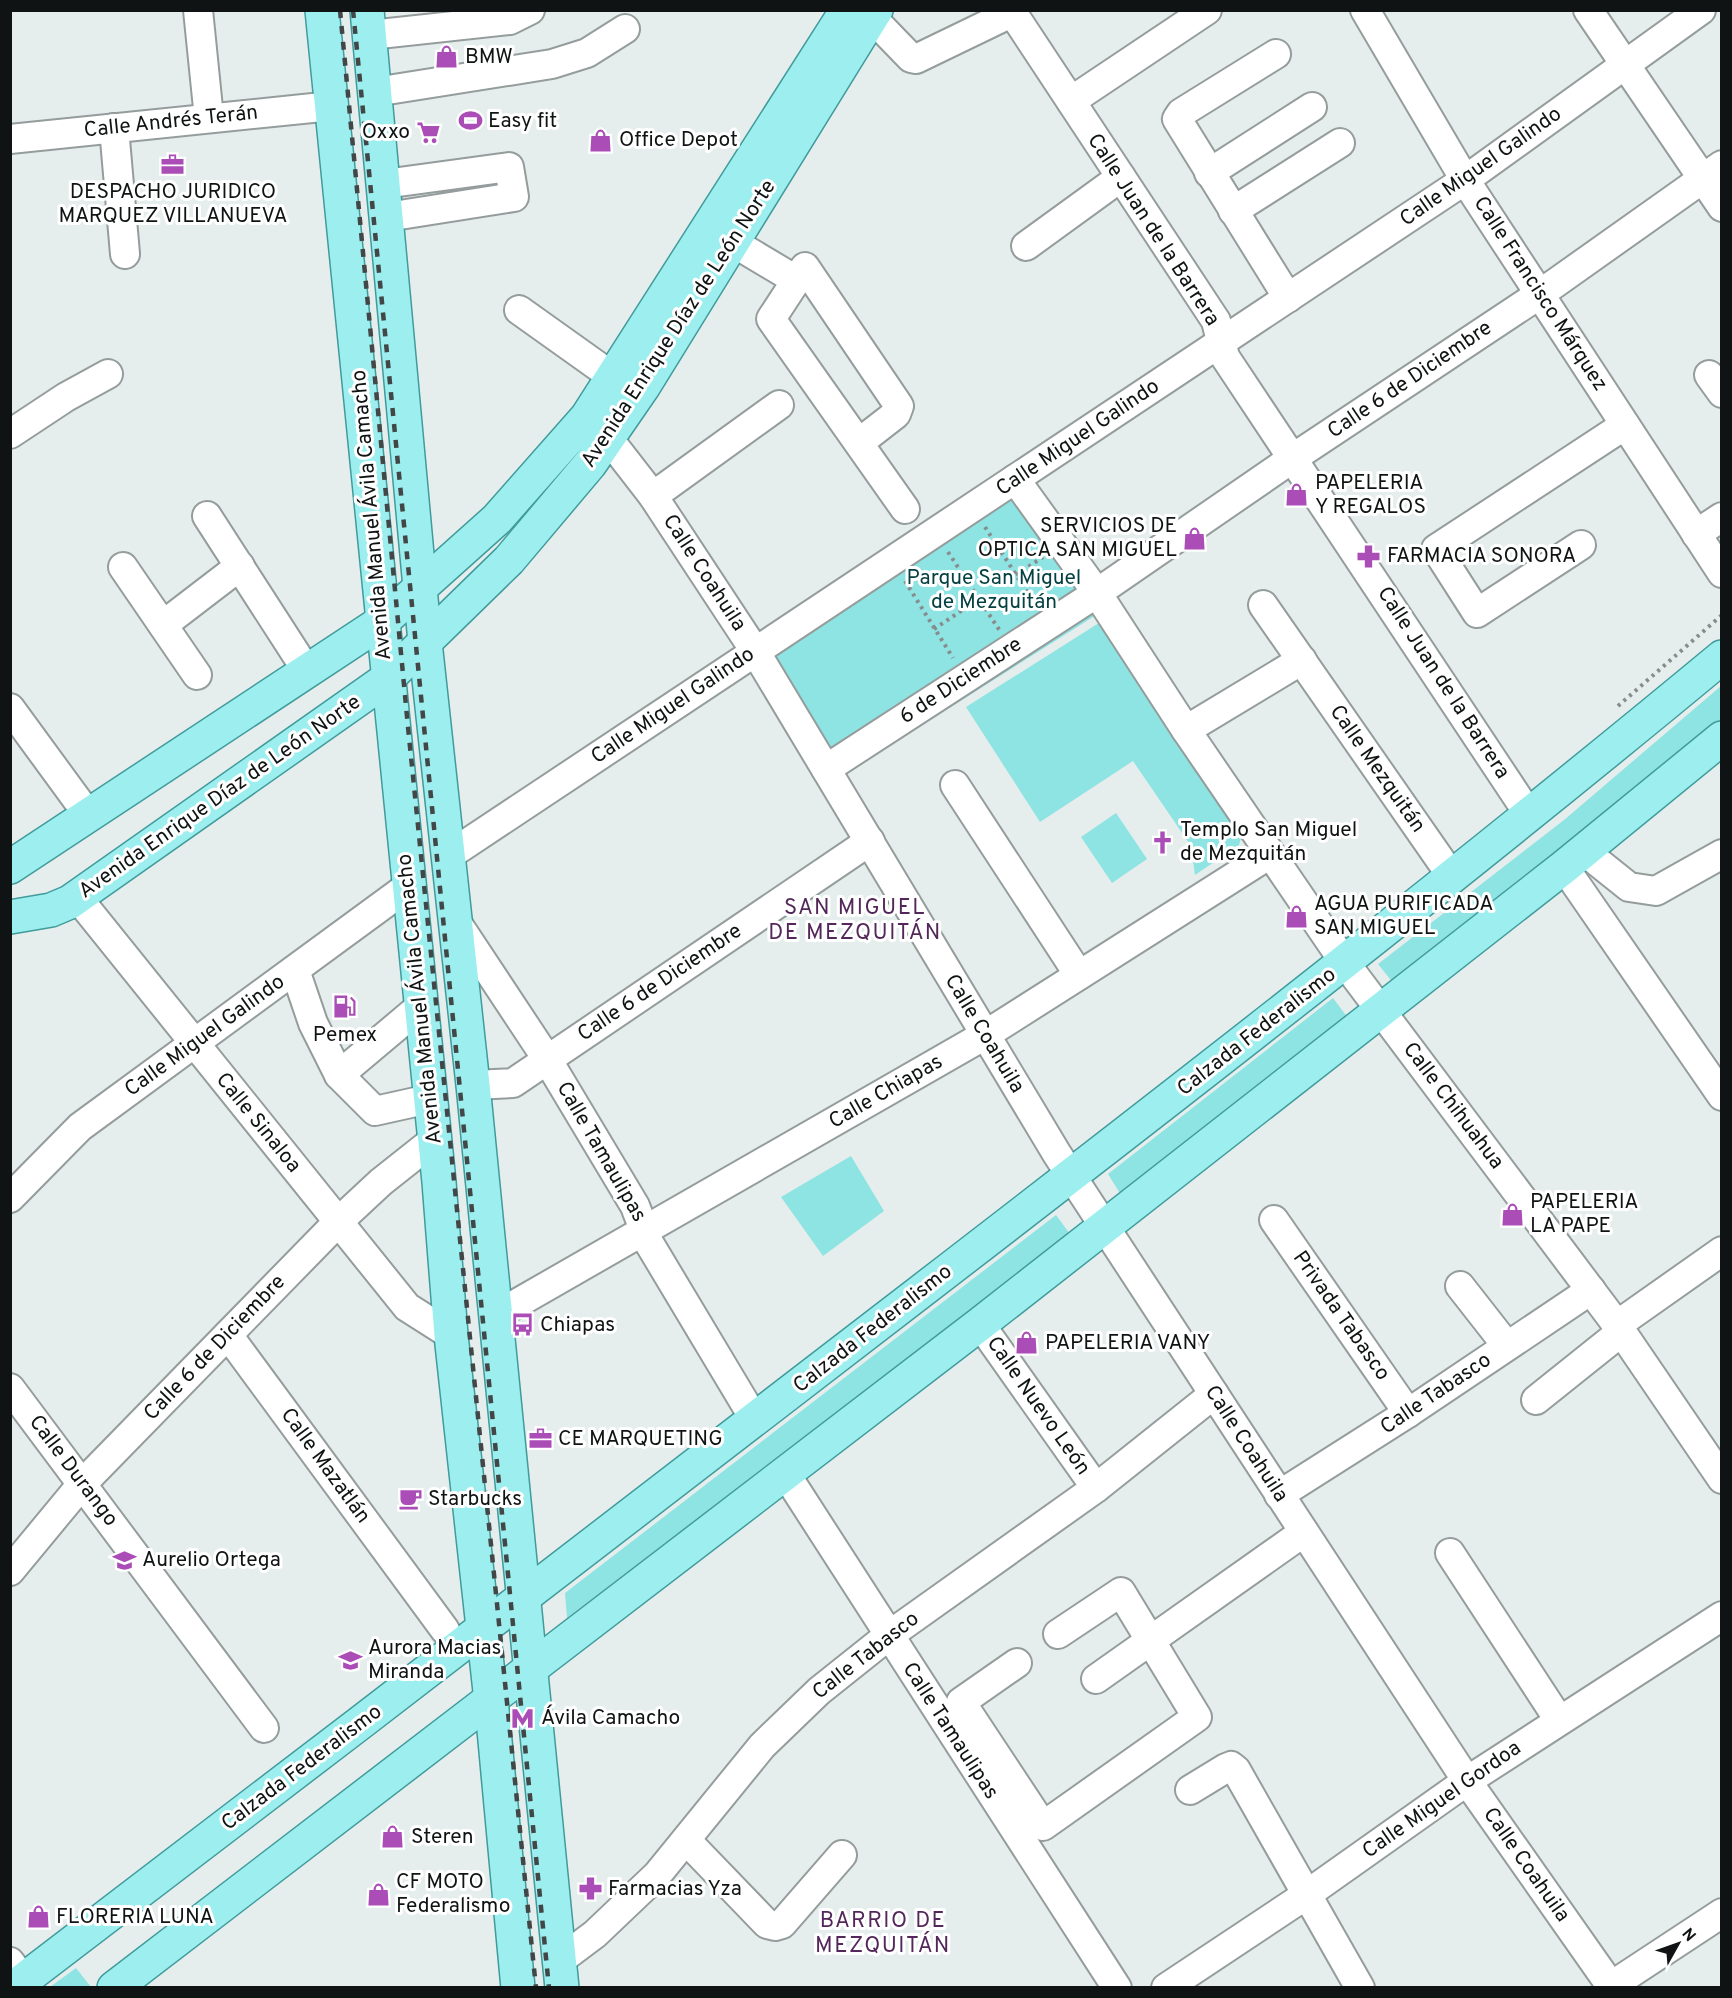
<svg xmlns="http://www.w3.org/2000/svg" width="1732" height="1998" font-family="Overpass,sans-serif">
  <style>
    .green { fill: #8ee3e3 }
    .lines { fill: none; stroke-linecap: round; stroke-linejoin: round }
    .minor-casing { stroke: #959c9c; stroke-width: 32 }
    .major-casing { stroke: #419b9c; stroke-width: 36 }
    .path { stroke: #878d8c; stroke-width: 4; stroke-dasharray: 3 4.5; stroke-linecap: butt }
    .minor { stroke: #fff; stroke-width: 28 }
    .major { stroke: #9defef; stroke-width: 33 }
    .rail { stroke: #424646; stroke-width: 4.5; stroke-dasharray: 8 8; stroke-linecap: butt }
    .labels { text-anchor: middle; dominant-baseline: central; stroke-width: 6; stroke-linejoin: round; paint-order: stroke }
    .poi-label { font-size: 21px; fill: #101313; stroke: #fff; text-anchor: start }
    .street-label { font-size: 21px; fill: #101313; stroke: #fff }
    .park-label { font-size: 21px; fill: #054142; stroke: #fff }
    .neighbourhood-label { font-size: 22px; letter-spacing: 1.5px; fill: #54275a; stroke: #fff }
  </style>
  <rect width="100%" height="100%" fill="#e6eeed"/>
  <g class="green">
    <polygon points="1017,484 1104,610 842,776 767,653"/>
    <polygon points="1102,621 1243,832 1239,845 1195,875 1191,846 1133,761 1040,822 966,707"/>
    <polygon points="1721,686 1721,721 1580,841 1394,984 1378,964 1564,820"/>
    <polygon points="1116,813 1147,859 1112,883 1081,837"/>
    <polygon points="1333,998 1348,1018 1121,1195 1108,1174"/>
    <polygon points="851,1156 884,1211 823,1256 781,1197"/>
    <polygon points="1056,1215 1070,1234 567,1618 565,1593"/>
    <polygon points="76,1968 91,1987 50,1987"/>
  </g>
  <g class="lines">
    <defs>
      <g id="minor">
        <polyline points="198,10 209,118"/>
        <polyline points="1365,10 1465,180 1722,573"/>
        <polyline points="1588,10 1722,207"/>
        <polyline points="881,27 911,58 916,59 1005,16 1014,16 1018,21 1216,321 1225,357 1530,816"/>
        <polyline points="370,35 510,20 530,10"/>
        <polyline points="1276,54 1181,113 1177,119 1288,298"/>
        <polyline points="375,92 552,64 587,53 625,29"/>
        <polyline points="1071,101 1207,10"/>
        <polyline points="114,128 125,254"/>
        <polyline points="10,139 332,106"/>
        <polyline points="1209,173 1312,107"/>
        <polyline points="384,184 509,167 514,197 387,217"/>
        <polyline points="1233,211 1340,143"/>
        <polyline points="734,243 796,280"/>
        <polyline points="1026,246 1121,177"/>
        <polyline points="519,310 613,377"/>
        <polyline points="1709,375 1722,393"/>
        <polyline points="592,422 608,438 653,496 755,651 1057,1154 1467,1781 1611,1986"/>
        <polyline points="10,434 66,397 108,374"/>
        <polyline points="860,442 896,414 899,406 805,267 771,319 905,509"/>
        <polyline points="1015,479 1097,593 1186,730 1345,963 1617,1325 1722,1479"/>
        <polyline points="653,496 779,405"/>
        <polyline points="207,516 307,671"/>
        <polyline points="1696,534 1722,517"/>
        <polyline points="1581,545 1477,613 1436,549 1625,425"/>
        <polyline points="123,567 197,675"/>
        <polyline points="1263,605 1453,878"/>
        <polyline points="163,625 240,566"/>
        <polyline points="10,708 89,816"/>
        <polyline points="1186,730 1302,660"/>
        <polyline points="826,769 1097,593 1293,458 1540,294 1722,165"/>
        <polyline points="955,785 1079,975"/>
        <polyline points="1584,851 1629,887 1656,891 1722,854"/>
        <polyline points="448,856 1465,180 1701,10"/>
        <polyline points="1564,867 1722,1096"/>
        <polyline points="77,897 407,1307 451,1335"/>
        <polyline points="455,920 547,1059 635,1206 649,1243 755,1420"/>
        <polyline points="295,970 313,1023 339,1075 375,1111 429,1099"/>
        <polyline points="339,1075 421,1006"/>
        <polyline points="473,1085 513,1083 870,841"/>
        <polyline points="10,1198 80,1127 410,885"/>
        <polyline points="1274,1220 1408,1413"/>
        <polyline points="1460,1286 1507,1346"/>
        <polyline points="495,1316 985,1035 1270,854"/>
        <polyline points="980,1324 1096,1488"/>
        <polyline points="1617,1325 1722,1251"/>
        <polyline points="228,1335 445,1630"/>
        <polyline points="10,1388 264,1728"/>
        <polyline points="1536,1400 1621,1332"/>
        <polyline points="785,1473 1117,1988"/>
        <polyline points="1279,1495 1408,1413 1591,1290"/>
        <polyline points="1450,1553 1559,1720"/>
        <polyline points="10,1571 82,1484 338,1222 381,1182 434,1140"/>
        <polyline points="1017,1663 961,1702 1043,1826 1197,1717 1121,1592 1058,1634"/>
        <polyline points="1096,1679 1304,1532"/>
        <polyline points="1190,1790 1226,1768 1231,1766 1236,1770 1360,1988"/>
        <polyline points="686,1840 767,1924 775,1926 782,1924 842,1855"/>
        <polyline points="559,1961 595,1934 657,1875 762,1746 819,1691 888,1636 1096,1488 1214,1394"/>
        <polyline points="10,1962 24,1980"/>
        <polyline points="1166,1988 1306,1895 1467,1781 1722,1616"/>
        <polyline points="1608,1988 1722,1913"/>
      </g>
      <g id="major">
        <polyline points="322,10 439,1182 451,1335 493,1719 518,1988"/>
        <polyline points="367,10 425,642 473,1085 562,1988"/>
        <polyline points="10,867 383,621 497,519 587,417 847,10"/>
        <polyline points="10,917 51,910 70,902 387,679 509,560 590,464 643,387 876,10"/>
        <path d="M 13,1988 C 316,1757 619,1525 920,1292 C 1190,1084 1459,875 1722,657"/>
        <polyline points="114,1988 980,1324 1564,867 1722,738"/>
      </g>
    </defs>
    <use href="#minor" class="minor-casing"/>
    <use href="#major" class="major-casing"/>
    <g class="path">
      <polyline points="985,527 1037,607"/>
      <polyline points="948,552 1000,631"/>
      <polyline points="1016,575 1043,557"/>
      <polyline points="905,581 953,658"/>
      <polyline points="934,629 979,599"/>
      <polyline points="1618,706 1722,615"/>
    </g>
    <use href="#minor" class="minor"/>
    <use href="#major" class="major"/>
    <g class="rail">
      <polyline points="340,10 408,727 536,1988"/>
      <polyline points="353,10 549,1988"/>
    </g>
  </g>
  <defs>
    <symbol id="shop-bare" viewBox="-9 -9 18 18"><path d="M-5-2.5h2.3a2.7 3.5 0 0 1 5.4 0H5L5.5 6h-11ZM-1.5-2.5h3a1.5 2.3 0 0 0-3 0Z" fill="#ab4db7" stroke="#fff" stroke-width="2.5" paint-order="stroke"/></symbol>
    <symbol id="stadium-bare" viewBox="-9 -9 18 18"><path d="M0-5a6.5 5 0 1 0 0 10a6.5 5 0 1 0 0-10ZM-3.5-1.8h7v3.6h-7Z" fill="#ab4db7" stroke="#fff" stroke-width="2.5" paint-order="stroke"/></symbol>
    <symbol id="supermarket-bare" viewBox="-9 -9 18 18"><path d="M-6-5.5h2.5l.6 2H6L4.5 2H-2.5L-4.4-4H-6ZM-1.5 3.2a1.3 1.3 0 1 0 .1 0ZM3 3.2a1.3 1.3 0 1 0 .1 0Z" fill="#ab4db7" stroke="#fff" stroke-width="2.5" paint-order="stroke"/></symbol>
    <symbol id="office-bare" viewBox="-9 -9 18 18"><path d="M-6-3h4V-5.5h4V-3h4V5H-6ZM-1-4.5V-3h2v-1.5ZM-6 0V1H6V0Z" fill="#ab4db7" stroke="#fff" stroke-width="2.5" paint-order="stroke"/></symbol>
    <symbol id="pharmacy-bare" viewBox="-9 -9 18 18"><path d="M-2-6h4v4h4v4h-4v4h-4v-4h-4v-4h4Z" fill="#ab4db7" stroke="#fff" stroke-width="2.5" paint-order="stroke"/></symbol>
    <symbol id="church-bare" viewBox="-9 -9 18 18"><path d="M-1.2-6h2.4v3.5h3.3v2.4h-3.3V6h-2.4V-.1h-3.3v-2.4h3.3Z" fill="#ab4db7" stroke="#fff" stroke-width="2.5" paint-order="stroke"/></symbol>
    <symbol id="fuel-bare" viewBox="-9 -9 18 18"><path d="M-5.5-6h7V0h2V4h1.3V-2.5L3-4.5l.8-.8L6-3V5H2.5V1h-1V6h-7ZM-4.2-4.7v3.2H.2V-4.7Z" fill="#ab4db7" stroke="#fff" stroke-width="2.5" paint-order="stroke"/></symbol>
    <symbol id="bus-bare" viewBox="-9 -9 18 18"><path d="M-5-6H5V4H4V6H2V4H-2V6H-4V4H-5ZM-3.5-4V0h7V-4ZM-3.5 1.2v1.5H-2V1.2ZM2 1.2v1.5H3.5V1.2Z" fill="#ab4db7" stroke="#fff" stroke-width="2.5" paint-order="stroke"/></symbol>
    <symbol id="cafe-bare" viewBox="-9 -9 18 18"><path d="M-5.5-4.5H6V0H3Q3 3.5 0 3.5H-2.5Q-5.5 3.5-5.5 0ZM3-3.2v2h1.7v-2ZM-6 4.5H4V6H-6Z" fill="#ab4db7" stroke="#fff" stroke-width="2.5" paint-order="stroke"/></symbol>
    <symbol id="school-bare" viewBox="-9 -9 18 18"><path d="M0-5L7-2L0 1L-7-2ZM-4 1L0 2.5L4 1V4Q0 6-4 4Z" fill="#ab4db7" stroke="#fff" stroke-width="2.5" paint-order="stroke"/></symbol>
    <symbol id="metro-bare" viewBox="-9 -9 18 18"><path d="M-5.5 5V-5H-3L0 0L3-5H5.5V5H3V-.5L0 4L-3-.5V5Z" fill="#ab4db7" stroke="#fff" stroke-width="2.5" paint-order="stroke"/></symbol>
  </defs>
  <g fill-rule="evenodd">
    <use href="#shop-bare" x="430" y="40" width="33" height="33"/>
    <use href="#stadium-bare" x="454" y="104" width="33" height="33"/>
    <use href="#supermarket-bare" x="412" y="116" width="33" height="33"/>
    <use href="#shop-bare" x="584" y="124" width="33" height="33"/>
    <use href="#office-bare" x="156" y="148" width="33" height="33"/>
    <use href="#shop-bare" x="1280" y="478" width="33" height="33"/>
    <use href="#shop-bare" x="1178" y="522" width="33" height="33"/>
    <use href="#pharmacy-bare" x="1352" y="540" width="33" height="33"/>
    <use href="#church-bare" x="1146" y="826" width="33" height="33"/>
    <use href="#shop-bare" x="1280" y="900" width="33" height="33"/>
    <use href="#fuel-bare" x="328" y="990" width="33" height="33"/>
    <use href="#shop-bare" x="1496" y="1198" width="33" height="33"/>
    <use href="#bus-bare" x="506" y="1308" width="33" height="33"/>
    <use href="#shop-bare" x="1010" y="1326" width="33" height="33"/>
    <use href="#office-bare" x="524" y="1422" width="33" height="33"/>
    <use href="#cafe-bare" x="394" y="1482" width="33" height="33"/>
    <use href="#school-bare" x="108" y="1544" width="33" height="33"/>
    <use href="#school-bare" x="334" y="1644" width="33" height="33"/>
    <use href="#metro-bare" x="506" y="1702" width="33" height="33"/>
    <use href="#shop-bare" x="376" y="1820" width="33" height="33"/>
    <use href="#pharmacy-bare" x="574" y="1872" width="33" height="33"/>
    <use href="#shop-bare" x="362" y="1878" width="33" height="33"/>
    <use href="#shop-bare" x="22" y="1900" width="33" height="33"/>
  </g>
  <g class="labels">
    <g class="poi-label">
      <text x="465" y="57">BMW</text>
      <text x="488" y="121">Easy fit</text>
      <text x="410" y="132" text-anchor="end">Oxxo</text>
      <text x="619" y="140">Office Depot</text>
      <text x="173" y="192" text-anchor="middle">DESPACHO JURIDICO<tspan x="173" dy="24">MARQUEZ VILLANUEVA</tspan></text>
      <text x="1315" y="483">PAPELERIA<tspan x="1315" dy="24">Y REGALOS</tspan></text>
      <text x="1177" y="526" text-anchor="end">SERVICIOS DE<tspan x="1177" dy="24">OPTICA SAN MIGUEL</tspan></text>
      <text x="1387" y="556">FARMACIA SONORA</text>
      <text x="1180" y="830">Templo San Miguel<tspan x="1180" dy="24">de Mezquitán</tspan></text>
      <text x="1314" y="904">AGUA PURIFICADA<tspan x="1314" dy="24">SAN MIGUEL</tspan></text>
      <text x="345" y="1035" text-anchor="middle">Pemex</text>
      <text x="1530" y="1202">PAPELERIA<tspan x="1530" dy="24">LA PAPE</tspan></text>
      <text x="540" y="1325">Chiapas</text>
      <text x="1045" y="1343">PAPELERIA VANY</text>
      <text x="558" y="1439">CE MARQUETING</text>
      <text x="428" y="1499">Starbucks</text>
      <text x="142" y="1560">Aurelio Ortega</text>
      <text x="368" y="1648">Aurora Macias<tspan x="368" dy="24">Miranda</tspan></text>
      <text x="541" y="1718">Ávila Camacho</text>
      <text x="411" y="1837">Steren</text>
      <text x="396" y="1882">CF MOTO<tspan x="396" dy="24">Federalismo</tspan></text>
      <text x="608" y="1889">Farmacias Yza</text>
      <text x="56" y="1917">FLORERIA LUNA</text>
    </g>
    <g class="street-label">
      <text transform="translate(171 122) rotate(-6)">Calle Andrés Terán</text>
      <text transform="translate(1481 167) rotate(-35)">Calle Miguel Galindo</text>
      <text transform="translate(1153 230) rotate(57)">Calle Juan de la Barrera</text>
      <text transform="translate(1540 294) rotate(57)">Calle Francisco Márquez</text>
      <text transform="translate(679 324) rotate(-57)">Avenida Enrique Díaz de León Norte</text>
      <text transform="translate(1410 380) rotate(-34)">Calle 6 de Diciembre</text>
      <text transform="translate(1078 438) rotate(-34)">Calle Miguel Galindo</text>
      <text transform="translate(372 515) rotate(-95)">Avenida Manuel Ávila Camacho</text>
      <text transform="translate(704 573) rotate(57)">Calle Coahuila</text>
      <text transform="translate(961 681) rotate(-33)">6 de Diciembre</text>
      <text transform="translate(1443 683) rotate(57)">Calle Juan de la Barrera</text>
      <text transform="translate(673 706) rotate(-34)">Calle Miguel Galindo</text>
      <text transform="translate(1377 769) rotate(55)">Calle Mezquitán</text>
      <text transform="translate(220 797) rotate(-35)">Avenida Enrique Díaz de León Norte</text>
      <text transform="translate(660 983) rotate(-34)">Calle 6 de Diciembre</text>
      <text transform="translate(420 999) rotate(-96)">Avenida Manuel Ávila Camacho</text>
      <text transform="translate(1257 1032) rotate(-38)">Calzada Federalismo</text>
      <text transform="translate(984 1034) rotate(59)">Calle Coahuila</text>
      <text transform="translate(205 1036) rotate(-36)">Calle Miguel Galindo</text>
      <text transform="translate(886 1092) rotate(-30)">Calle Chiapas</text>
      <text transform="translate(1453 1106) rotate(53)">Calle Chihuahua</text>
      <text transform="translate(258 1123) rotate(51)">Calle Sinaloa</text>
      <text transform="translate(601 1152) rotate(60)">Calle Tamaulipas</text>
      <text transform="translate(1341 1316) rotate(55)">Privada Tabasco</text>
      <text transform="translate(873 1329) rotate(-38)">Calzada Federalismo</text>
      <text transform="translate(215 1348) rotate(-46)">Calle 6 de Diciembre</text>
      <text transform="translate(1436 1394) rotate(-34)">Calle Tabasco</text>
      <text transform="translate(1038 1406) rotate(55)">Calle Nuevo León</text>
      <text transform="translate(1246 1444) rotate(57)">Calle Coahuila</text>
      <text transform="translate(325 1466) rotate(54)">Calle Mazatlán</text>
      <text transform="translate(73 1471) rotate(53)">Calle Durango</text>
      <text transform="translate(866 1656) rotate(-38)">Calle Tabasco</text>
      <text transform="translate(950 1731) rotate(57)">Calle Tamaulipas</text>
      <text transform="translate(302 1768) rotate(-37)">Calzada Federalismo</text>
      <text transform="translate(1442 1800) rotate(-35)">Calle Miguel Gordoa</text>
      <text transform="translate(1526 1865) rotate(55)">Calle Coahuila</text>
    </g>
    <g class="park-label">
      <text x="994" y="578">Parque San Miguel<tspan x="994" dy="24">de Mezquitán</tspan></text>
    </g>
    <g class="neighbourhood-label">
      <text x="855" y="908">SAN MIGUEL<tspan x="855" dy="25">DE MEZQUITÁN</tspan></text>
      <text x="883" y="1921">BARRIO DE<tspan x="883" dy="25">MEZQUITÁN</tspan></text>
    </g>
  </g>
  <rect width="1732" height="1998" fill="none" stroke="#101313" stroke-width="24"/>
  <g transform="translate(1678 1944) rotate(50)" stroke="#ffffff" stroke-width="4.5" paint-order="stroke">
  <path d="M0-4.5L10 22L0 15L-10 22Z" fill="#101313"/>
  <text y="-9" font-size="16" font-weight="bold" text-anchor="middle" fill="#101313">N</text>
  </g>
</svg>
